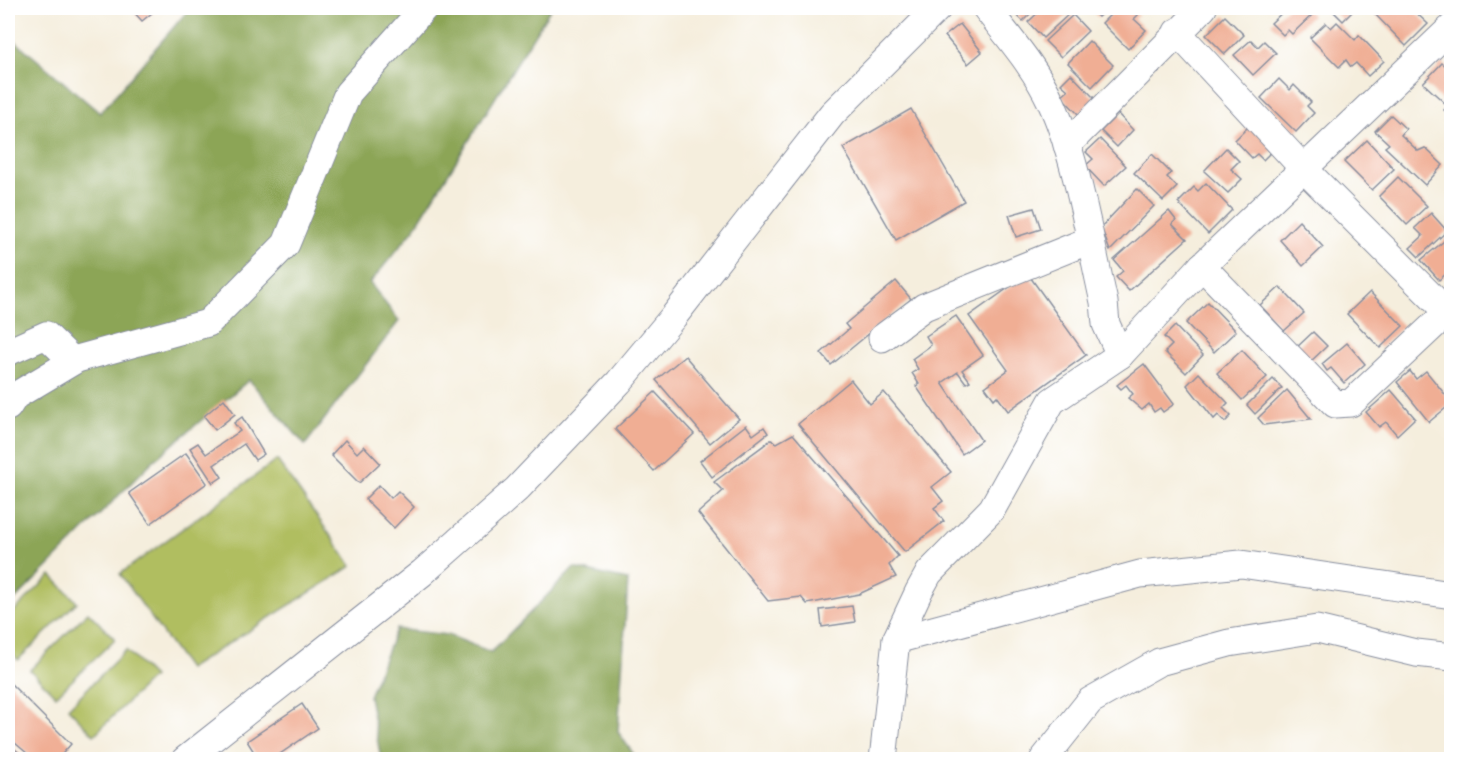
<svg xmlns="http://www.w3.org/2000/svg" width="1459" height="767" font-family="'Shantell Sans',sans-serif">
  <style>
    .green { fill: #b0be60; stroke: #66765f; stroke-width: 1.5 }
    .forest { fill: #8ca556; stroke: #546a5a; stroke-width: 1.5 }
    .building { fill: #f0ae94 }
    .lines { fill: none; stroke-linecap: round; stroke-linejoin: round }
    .minor-casing { stroke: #888e9e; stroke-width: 29 }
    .minor { stroke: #fff; stroke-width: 27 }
  </style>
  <rect width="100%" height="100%" fill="#fff"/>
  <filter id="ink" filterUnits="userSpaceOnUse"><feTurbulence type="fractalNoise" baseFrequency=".0167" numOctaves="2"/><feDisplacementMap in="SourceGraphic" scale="12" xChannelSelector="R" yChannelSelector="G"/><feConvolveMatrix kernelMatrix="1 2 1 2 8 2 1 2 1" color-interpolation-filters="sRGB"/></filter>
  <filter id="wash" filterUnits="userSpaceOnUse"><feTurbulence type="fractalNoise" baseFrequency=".008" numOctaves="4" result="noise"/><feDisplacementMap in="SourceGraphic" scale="24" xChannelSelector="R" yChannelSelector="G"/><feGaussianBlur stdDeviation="1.35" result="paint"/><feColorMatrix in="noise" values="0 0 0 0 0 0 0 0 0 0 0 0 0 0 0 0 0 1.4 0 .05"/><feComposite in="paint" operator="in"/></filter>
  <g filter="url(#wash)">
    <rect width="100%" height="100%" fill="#f5eedd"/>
    <g class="green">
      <polygon points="277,460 352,566 188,669 120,574"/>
      <polygon points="51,575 77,602 18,660 8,649 8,617"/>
      <polygon points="88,612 115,639 56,696 30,670"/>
      <polygon points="126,650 153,677 94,735 68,708"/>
    </g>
    <g class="forest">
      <polygon points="190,8 551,8 414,229 370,283 399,321 305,445 249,380 152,462 8,607 8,35 100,113"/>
      <polygon points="574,568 628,580 618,732 637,759 381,759 369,696 396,629 448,635 491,652"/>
    </g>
    <g id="blocks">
      <g class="building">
        <polygon points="130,8 158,8 142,21"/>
        <polygon points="1009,8 1036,8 1023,21"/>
        <polygon points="1043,8 1066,8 1071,12 1043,38 1028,22"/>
        <polygon points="1089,8 1108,8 1098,17"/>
        <polygon points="1117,8 1130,8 1138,15 1134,19 1146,30 1128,49 1102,23"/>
        <polygon points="1287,8 1305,8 1312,15 1292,34 1288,30 1283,35 1271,23"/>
        <polygon points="1335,8 1356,8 1343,21 1332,10"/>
        <polygon points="1369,8 1411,8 1428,24 1406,46"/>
        <polygon points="1073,15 1088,31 1061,57 1045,41"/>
        <polygon points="1225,16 1244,35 1225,54 1206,35"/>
        <polygon points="1337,22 1355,40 1359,35 1384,61 1368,76 1356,63 1351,67 1346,60 1339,67 1310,38 1326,23 1331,28"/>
        <polygon points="960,24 982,52 968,64 945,36"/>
        <polygon points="1251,40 1258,47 1264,41 1276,53 1253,75 1234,55"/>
        <polygon points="1089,41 1113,65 1092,87 1068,63"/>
        <polygon points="1442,63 1452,71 1452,117 1444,110 1448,106 1423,83"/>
        <polygon points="1071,74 1095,99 1079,115 1061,96 1068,90 1061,84"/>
        <polygon points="1279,79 1290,90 1294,85 1311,102 1307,106 1314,113 1296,132 1261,98"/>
        <polygon points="911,109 964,201 896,240 843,148"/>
        <polygon points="1118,114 1133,130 1117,147 1101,131"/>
        <polygon points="1391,115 1406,129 1401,135 1418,151 1425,148 1443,165 1425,185 1385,147 1389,144 1375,131"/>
        <polygon points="1250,125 1274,149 1263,160 1257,154 1252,158 1235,140"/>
        <polygon points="1100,139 1126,166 1104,186 1085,166 1093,159 1086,152"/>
        <polygon points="1367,140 1394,169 1372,190 1344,162"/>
        <polygon points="1226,148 1239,161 1231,169 1242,179 1228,193 1204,171"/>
        <polygon points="1152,154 1171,173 1167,177 1177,187 1163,201 1134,173"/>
        <polygon points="1398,177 1427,206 1407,225 1379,196"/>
        <polygon points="1206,183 1232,210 1208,234 1178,203 1194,187 1198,191"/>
        <polygon points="1137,189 1154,206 1110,251 1101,227"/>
        <polygon points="1034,208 1041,229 1016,237 1009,215"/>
        <polygon points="1169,211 1176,220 1172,224 1187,239 1129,291 1116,277 1123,271 1114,260"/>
        <polygon points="1431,213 1447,231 1419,257 1410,248 1423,236 1415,228"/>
        <polygon points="1299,221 1323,247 1303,266 1280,240"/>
        <polygon points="1449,237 1452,240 1452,281 1446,274 1439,280 1421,260"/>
        <polygon points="1028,274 1086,355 1008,411 997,396 994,399 985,387 1008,370 969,316"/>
        <polygon points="896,281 911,299 831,365 821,353 849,329 845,324"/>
        <polygon points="1280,287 1304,313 1284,331 1260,305"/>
        <polygon points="1370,292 1403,326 1380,348 1347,314"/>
        <polygon points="1208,302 1236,331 1214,352 1186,323"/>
        <polygon points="956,316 983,355 962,370 970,381 966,383 958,372 942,383 981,440 962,454 916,386 919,384 912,373 918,369 912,359 931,345 926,336"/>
        <polygon points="1175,326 1203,355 1186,373 1165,352 1172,345 1164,337"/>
        <polygon points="1313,332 1327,346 1308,364 1295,349"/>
        <polygon points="1347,343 1365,364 1344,383 1331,368 1327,371 1322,364"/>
        <polygon points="1242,350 1267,377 1242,400 1217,373"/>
        <polygon points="685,356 739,419 710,443 656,380"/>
        <polygon points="1144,364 1174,404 1163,412 1160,408 1154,412 1149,404 1142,410 1128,398 1133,394 1126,385 1121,389 1117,385"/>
        <polygon points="1410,371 1416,379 1426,371 1452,403 1429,422 1397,382"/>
        <polygon points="1199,373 1228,403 1223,408 1231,416 1225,422 1218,415 1214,419 1187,385"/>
        <polygon points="1273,379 1282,388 1255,414 1247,405"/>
        <polygon points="851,380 870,404 884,392 951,472 932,487 943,501 934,508 944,521 905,552 798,424"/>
        <polygon points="1287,390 1311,419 1264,425 1258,418"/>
        <polygon points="1391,390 1415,418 1397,435 1386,422 1379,427 1366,412"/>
        <polygon points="655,392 694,434 654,471 615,429"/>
        <polygon points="224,399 235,414 215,430 204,416"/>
        <polygon points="242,417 264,454 255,460 244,444 214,465 222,477 213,483 190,448 198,443 206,454 240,431 234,423"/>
        <polygon points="746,425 753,435 764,427 768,433 712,477 700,461"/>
        <polygon points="793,434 898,556 889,565 896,577 859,594 807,604 801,597 768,601 698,513 723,491 714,482 771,440 777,443"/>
        <polygon points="345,440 357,453 364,446 380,463 359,483 331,455"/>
        <polygon points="186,453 207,483 150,524 129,493"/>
        <polygon points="379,485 391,498 398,491 414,507 394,528 365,499"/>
        <polygon points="852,606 855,622 822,627 820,610"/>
        <polygon points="8,681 71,744 57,760 45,760 40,756 35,760 8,737"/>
        <polygon points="302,704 318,728 271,760 259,760 247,741"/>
        <polygon points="8,744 29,760 8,760"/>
      </g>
    </g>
  </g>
  <g filter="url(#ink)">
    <use href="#blocks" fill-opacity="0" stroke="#888e9e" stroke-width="1.5"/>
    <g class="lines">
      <defs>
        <g id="minor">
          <path d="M 986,8 C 1009,38 1035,67 1051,102 C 1077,158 1090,241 1104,302 L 1106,324 L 1120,355"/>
          <polyline points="1177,32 1305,170 1447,312"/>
          <polyline points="1067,145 1203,8"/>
          <polyline points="1202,266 1335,404 1351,403 1452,308"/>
          <polyline points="882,338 924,307 1090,240"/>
          <polyline points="8,352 46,335 73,361"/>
          <polyline points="8,407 15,396 77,359 208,323 286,244 348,93 424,8"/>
          <polyline points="896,640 1140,574 1241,564 1452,595"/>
          <polyline points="185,760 422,573 517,489 619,382 674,316 832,114 938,8"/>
          <polyline points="883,760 896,640 919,591 929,573 992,509 1052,401 1120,355 1202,266 1452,27"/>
          <polyline points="1043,760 1090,701 1159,662 1229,643 1317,629 1416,653 1452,657"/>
        </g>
      </defs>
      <use href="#minor" class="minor-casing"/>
      <use href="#minor" class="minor"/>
    </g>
  </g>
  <rect width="1459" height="767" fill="none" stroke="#fff" stroke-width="30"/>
</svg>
